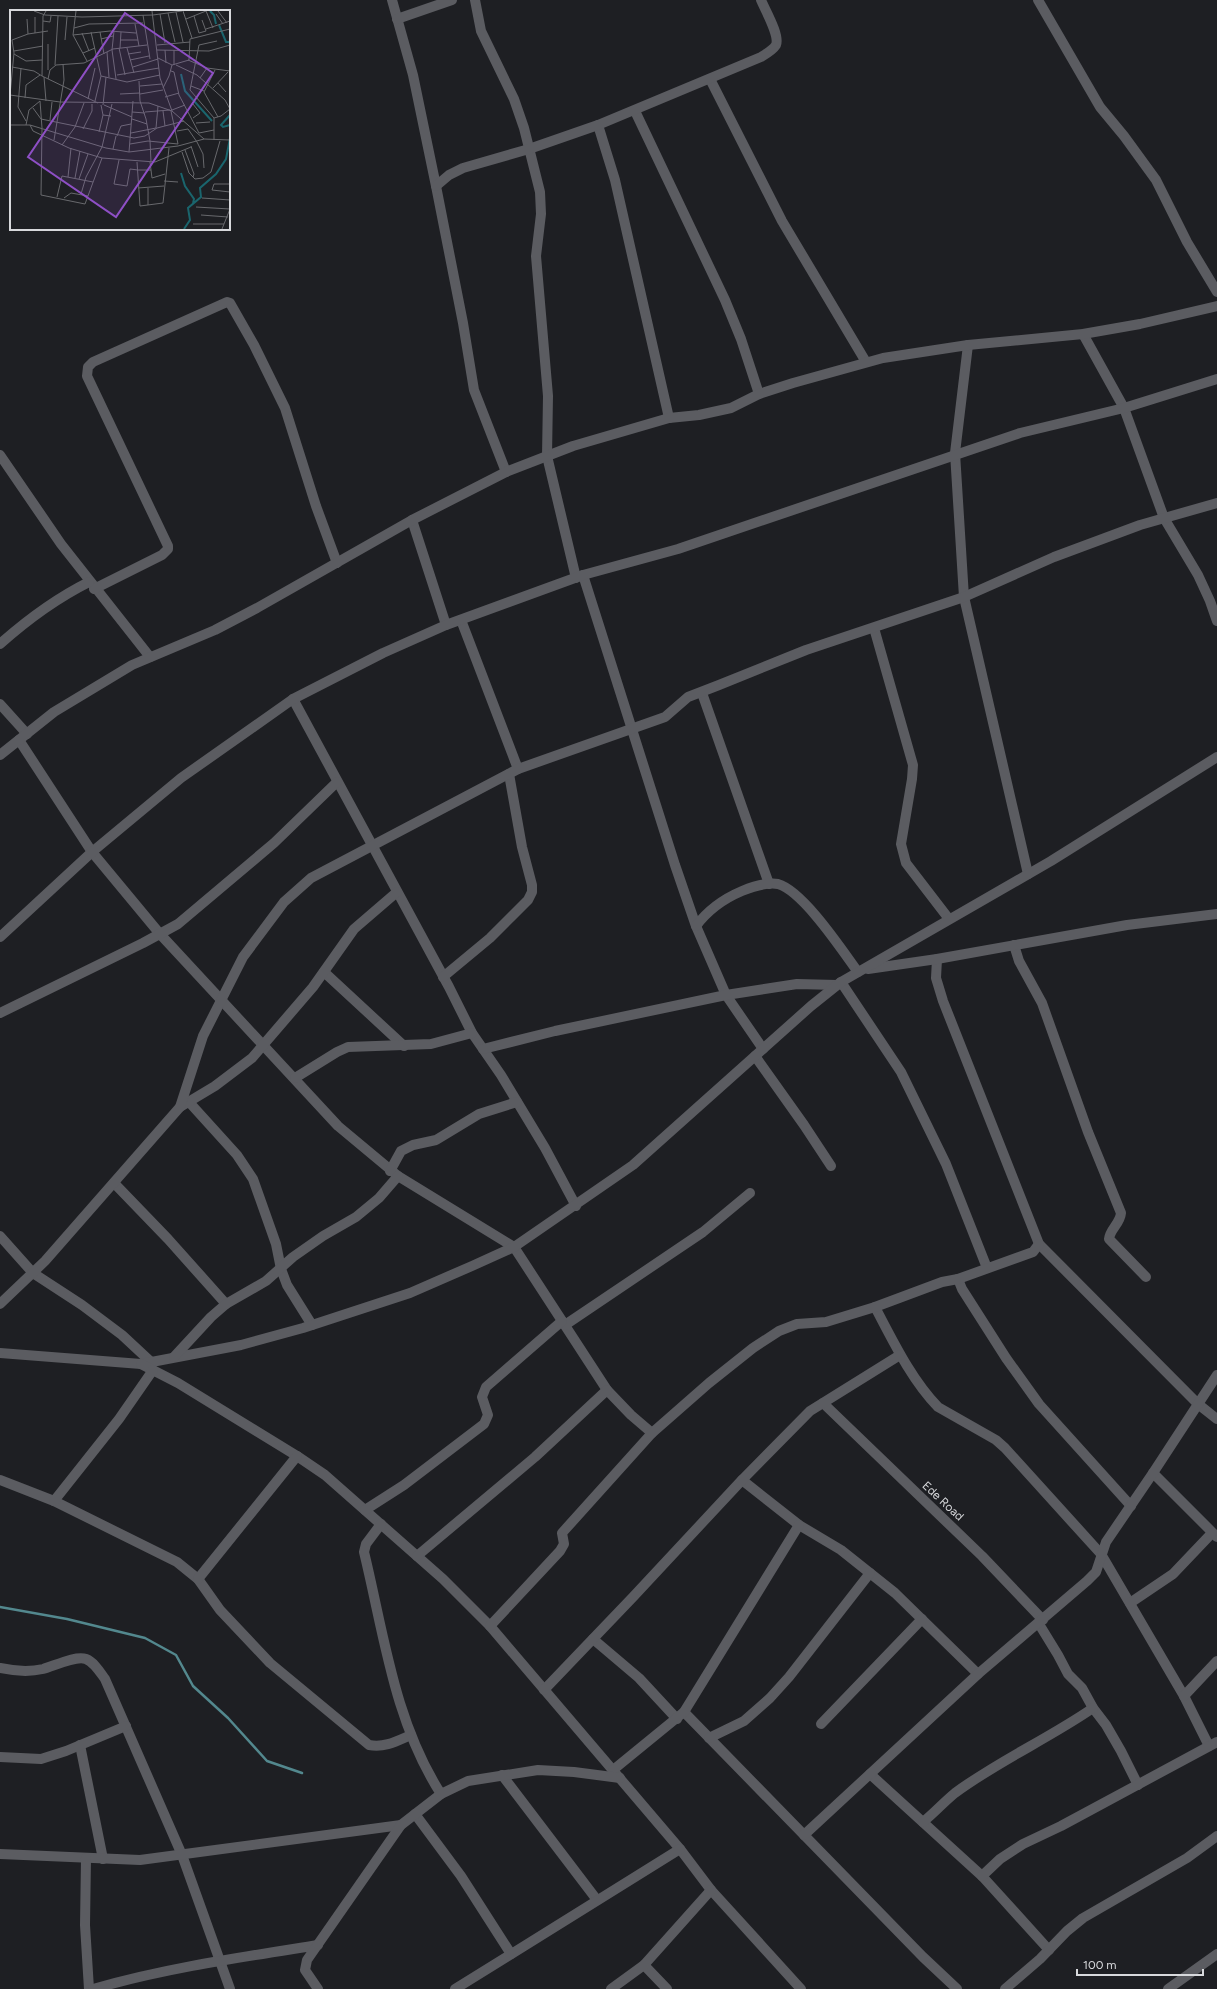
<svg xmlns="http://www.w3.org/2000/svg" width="1217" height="1989" font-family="Figtree,sans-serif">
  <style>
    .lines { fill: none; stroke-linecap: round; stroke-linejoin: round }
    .stream { stroke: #53888e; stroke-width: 2.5 }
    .minor { stroke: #5b5c61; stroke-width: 10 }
    .labels { text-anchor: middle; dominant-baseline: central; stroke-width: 3; stroke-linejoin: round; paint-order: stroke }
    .street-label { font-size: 12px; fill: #d8d9dc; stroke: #1e1f23 }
    .inset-river { fill: none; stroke: #1a656d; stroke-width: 2 }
    .inset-road { fill: none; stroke: #68696d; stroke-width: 1 }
    .view { fill: #8e4fc5; fill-opacity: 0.15; stroke: #8e4fc5; stroke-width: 2 }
    .inset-edge { fill: none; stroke: #d8d9dc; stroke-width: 2 }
  </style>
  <rect width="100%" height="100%" fill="#1e1f23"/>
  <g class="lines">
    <polyline class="stream" points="0,1607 67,1619 145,1638 176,1655 193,1686 228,1718 267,1761 302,1773"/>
    <g class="minor">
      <polyline points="392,0 413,75 436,186 463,323 474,390 506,472"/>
      <polyline points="475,0 481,31 514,99 524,128 540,192 541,214 536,256 548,396 547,456 576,578"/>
      <polyline points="1038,0 1100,107 1124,136 1156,180 1187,242 1217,292"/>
      <polyline points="397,19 452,0"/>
      <polyline points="710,79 782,221 866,362"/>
      <polyline points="635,111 725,300 741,339 759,394"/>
      <polyline points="598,125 615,180 669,418"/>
      <path d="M 436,186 L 449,175 L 463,168 L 529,149 L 598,125 L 761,57 C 766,54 773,50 776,45 C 780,35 765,10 761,0"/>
      <polyline points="1083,334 1124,408 1164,518 1198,575 1210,601 1217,621"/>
      <polyline points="968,345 955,453 964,597 1028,874"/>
      <polyline points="0,455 61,544 150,657"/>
      <polyline points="412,520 446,625"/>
      <polyline points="583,575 675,865 696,926 726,995 763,1049"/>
      <polyline points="94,589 162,555 168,549 168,546 87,376 88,367 93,362 227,302 230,303 254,345 285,408 316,506 337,563"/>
      <polyline points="461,620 518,769"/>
      <polyline points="874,628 913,765 912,779 901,844 906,863 949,919"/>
      <path d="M 0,644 C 27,620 57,598 89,582"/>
      <polyline points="702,693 769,884"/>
      <polyline points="293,699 449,987 472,1033 501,1075 545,1148 576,1206"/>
      <polyline points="0,704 27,734"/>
      <polyline points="19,740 92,852 160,934 338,1126 398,1176 514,1247 607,1390 631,1415 652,1433"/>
      <polyline points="0,755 54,712 132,665 215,630 257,608 412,520 506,472 573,446 669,418 699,415 731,408 759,394 793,383 883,358 968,345 1083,334 1140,324 1217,306"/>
      <path d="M 696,926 C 708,910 723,899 742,891 C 752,887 766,882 778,884 C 803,891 842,950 858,972"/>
      <polyline points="0,937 92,852 181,778 293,699 383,653 446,625 583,575 678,549 1020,433 1124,408 1217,379"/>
      <path d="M 1014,945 L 1019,961 L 1042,1003 L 1088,1132 L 1121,1213 C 1120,1224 1110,1229 1109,1239 L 1146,1277"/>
      <polyline points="937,959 936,978 943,1001 1039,1244 1198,1404 1217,1419"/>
      <polyline points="868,969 937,959 1127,925 1217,914"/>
      <polyline points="324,972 404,1046"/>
      <polyline points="443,977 490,938 528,900 532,892 532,885 522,847 509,774"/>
      <polyline points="841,982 901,1072 946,1164 987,1268"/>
      <polyline points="0,1013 143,943 178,924 274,843 337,782"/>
      <polyline points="483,1049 555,1031 726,995 797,984 837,985"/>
      <polyline points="755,1056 804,1125 831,1166"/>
      <polyline points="295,1078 337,1052 348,1047 431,1044 472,1033"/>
      <polyline points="189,1102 237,1155 253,1179 276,1244 281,1269 287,1285 312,1325"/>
      <polyline points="180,1107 215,1086 252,1058 313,987 354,929 397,892"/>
      <polyline points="390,1171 401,1151 413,1145 436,1140 479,1114 517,1102"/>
      <polyline points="114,1183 168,1239 226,1304"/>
      <polyline points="0,1236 33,1273 82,1305 122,1335 151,1362"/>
      <polyline points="958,1279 962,1289 1006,1358 1039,1404 1131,1506"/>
      <polyline points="0,1304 45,1261 180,1107 203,1036 243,957 284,902 311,878 518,769 665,717 688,697 719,685 806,650 964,597 1054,557 1140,525 1217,503"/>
      <path d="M 875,1307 C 893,1341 911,1379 938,1407 L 996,1440 L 1005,1448 L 1101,1554 L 1184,1696 L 1209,1746"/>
      <polyline points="565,1325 703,1232 750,1193"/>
      <polyline points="0,1353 141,1364 241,1345 303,1328 410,1293 472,1266 514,1247 633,1165 811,1006 841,982 1051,861 1217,757"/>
      <polyline points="174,1357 211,1317 226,1304 266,1281 293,1257 323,1236 356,1217 379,1198 398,1176"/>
      <polyline points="141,1364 178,1383 297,1456 325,1475 443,1579 490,1626 680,1849 711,1890 801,1989"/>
      <polyline points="823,1403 982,1556 1043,1620"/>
      <polyline points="1153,1473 1217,1537"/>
      <path d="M 0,1480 L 54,1501 L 177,1562 L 198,1579 L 220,1610 L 270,1663 L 369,1745 C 385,1748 397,1741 411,1735"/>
      <polyline points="742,1480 799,1525 841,1550 895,1593 978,1674"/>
      <polyline points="54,1501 119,1419 153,1370"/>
      <polyline points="365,1510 404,1485 484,1424 488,1415 482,1397 486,1387 562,1321"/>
      <path d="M 381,1524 L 366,1544 L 364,1552 C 384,1634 394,1721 441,1794"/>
      <polyline points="417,1556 535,1457 607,1390"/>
      <polyline points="198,1579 297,1456"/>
      <polyline points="1130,1603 1173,1574 1212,1533"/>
      <polyline points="1039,1624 1058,1655 1068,1674 1082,1688 1093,1708 1106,1725 1121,1751 1138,1785"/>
      <polyline points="490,1626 560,1551 564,1544 562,1533 652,1433 709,1383 753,1348 779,1331 797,1324 826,1322 875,1307 942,1282 958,1279 1033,1252 1039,1244"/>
      <polyline points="593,1639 639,1678 677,1719"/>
      <path d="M 0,1668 C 14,1671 30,1672 43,1669 C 54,1666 76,1655 86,1659 C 94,1662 100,1672 105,1679 L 182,1855 L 230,1989"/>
      <polyline points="544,1690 633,1597 742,1480 810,1411 900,1355"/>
      <polyline points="1184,1696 1217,1661"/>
      <polyline points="684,1712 923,1957 957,1989"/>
      <polyline points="821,1724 922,1619"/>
      <polyline points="709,1738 744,1721 770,1698 789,1677 870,1573"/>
      <polyline points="80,1745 103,1859"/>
      <polyline points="0,1757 41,1759 66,1751 126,1726"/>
      <polyline points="613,1770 684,1712 799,1525"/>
      <polyline points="870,1774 982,1876 1049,1950"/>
      <polyline points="502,1775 597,1900"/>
      <polyline points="415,1814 461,1876 511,1954"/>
      <path d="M 923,1822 C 934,1813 944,1802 955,1793 C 998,1761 1048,1739 1093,1708"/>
      <polyline points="804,1835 978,1674 1087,1581 1096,1572 1106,1542 1153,1473 1217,1375"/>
      <polyline points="0,1854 140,1860 401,1825"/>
      <polyline points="86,1858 85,1925 89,1989"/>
      <polyline points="982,1876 1000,1859 1023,1844 1061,1826 1217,1742"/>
      <polyline points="644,1965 667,1989"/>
      <path d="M 93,1989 C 166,1968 243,1957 318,1945"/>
      <polyline points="318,1989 305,1970 307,1960 401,1825 441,1794 468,1781 538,1770 574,1772 620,1778"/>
      <polyline points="455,1989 680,1849"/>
      <polyline points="611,1989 644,1965 711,1890"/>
      <polyline points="1005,1989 1040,1959 1067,1931 1083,1918 1187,1858 1217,1836"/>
      <polyline points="1168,1989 1217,1954"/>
    </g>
  </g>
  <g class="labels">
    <g class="street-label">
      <text transform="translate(943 1501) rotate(43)">Ede Road</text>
    </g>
  </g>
  <g transform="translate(10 10)">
    <rect width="220" height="220" fill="#1e1f23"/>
    <path class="inset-river" d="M 200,1 L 204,5 L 206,14M 209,15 L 216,32 L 220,32M 171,64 L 175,81 L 202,111M 220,105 L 211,115 L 213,117 L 220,115M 171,163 L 175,176 L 184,189 L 183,193M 174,219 L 180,210 L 178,198 L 191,187 L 190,178 L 206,164 L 216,149 L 220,128"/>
    <path class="inset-road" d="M 24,1 L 35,5 L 72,7 L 143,5 L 172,1M 36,1 L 33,6 L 32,66 L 88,93M 66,1 L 63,25 L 77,51M 142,1 L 150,68 L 162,101M 173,1 L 182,28M 196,1 L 203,18M 208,1 L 217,13M 166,2 L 173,32M 158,3 L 165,32M 150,4 L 155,33M 206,4 L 213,14M 133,5 L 140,49M 184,6 L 189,23 L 196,21 L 192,10M 25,7 L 25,23M 17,9 L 18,24M 176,9 L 196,1M 33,11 L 40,12 L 41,6M 125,14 L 129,36M 64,18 L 79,14 L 133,13M 196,19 L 220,11M 104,21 L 102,40 L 106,69M 81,22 L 91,66 L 85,91M 90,22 L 94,44M 72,23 L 79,41M 63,25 L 100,21 L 126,23M 91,29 L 103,26M 55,30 L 57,7M 110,30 L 128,30M 147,35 L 180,32M 109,38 L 115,65M 110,38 L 111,22M 117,38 L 124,63M 147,40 L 199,41 L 220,35M 155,40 L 156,53M 164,40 L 164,55M 4,41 L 33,36M 97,42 L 99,67M 73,43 L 85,38M 4,44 L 16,51 L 32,50M 118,44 L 131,42M 148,48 L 162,55 L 179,50 L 180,29 L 220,19M 120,50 L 139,46M 178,50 L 197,58 L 220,61M 45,55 L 48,6M 166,55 L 187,65 L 215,90 L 220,99 L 211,106 L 204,108M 2,57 L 24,61 L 32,66M 123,57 L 148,49M 11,58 L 8,97 L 16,111M 38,60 L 38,34M 205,60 L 194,82 L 208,107M 161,61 L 164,62 L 169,85 L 189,123M 107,65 L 149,58M 91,66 L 117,72 L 150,65M 34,67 L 36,91M 190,68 L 197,58M 38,69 L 40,60 L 46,55 L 74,53 L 103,39 L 137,35M 129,71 L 130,91 L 136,109 L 140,131 L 141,152M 208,73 L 216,82M 130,76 L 152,74M 181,76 L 194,81M 153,78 L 159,66 L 162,55M 203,78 L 218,62M 110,84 L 130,83M 130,84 L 153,80M 0,85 L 50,92 L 139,93 L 162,101 L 194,129 L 220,130M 0,85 L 4,43 L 2,30 L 18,24 L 38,21M 155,87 L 169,83M 15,88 L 16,75 L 30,65M 78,89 L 85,58M 30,91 L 32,118M 91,95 L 93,105 L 101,106M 93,95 L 96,67M 94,95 L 122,107M 23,98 L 31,109 L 124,128 L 135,126 L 147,118 L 174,111M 162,100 L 175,95M 153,101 L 155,116M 161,101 L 168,134M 122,102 L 135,103M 135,102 L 160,100M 183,108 L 190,103 L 183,94M 122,109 L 137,114M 40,110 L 42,92M 186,113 L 200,112M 0,115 L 20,115 L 96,138 L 119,142 L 168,136 L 194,129M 16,115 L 19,100 L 30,91M 20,115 L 23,121 L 59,138 L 92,148 L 145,152 L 181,137M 146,118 L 148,96M 32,119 L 31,185 L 75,194 L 92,148M 73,119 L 82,101 L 82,94M 167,121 L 178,119 L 187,132 L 193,144 L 194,158M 89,122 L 93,105M 121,123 L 146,118M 189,123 L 204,120M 107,126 L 111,116 L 121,114M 44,130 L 54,70 L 53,54M 204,130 L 204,108 L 180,80 L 189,35 L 207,31M 120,134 L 138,131 L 168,134M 52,135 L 65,117 L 74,93M 181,136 L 188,157M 92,137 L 102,94M 103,139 L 106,126M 175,140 L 184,164 L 183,167M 119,142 L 123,91M 172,142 L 179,163 L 185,169 L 193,168 L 201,162 L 210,131M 109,150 L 104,174 L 117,176 L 120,159 L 128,160M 127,152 L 130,196 L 153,193 L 159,138M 140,152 L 142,168 L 155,164M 128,160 L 141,160M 58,167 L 61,138M 65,168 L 70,141M 69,169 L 78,144M 154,171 L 168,172M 220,174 L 204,174 L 202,180 L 220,182M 128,178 L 154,176M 71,184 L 76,167 L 92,137M 47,187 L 52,166 L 83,172M 54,188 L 61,183 L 78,186M 192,188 L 220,190M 138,195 L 138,178M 186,197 L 220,199M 191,205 L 218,207M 183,214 L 214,214M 212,219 L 220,199"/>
    <path class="view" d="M 115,3 L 203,63 L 106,207 L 18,147 Z"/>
    <rect width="220" height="220" class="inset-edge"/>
  </g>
  <path d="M1077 1969v6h126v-6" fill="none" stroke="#d8d9dc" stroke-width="2"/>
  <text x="1083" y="1969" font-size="12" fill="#d8d9dc" stroke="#1e1f23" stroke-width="3" paint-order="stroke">100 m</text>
</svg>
